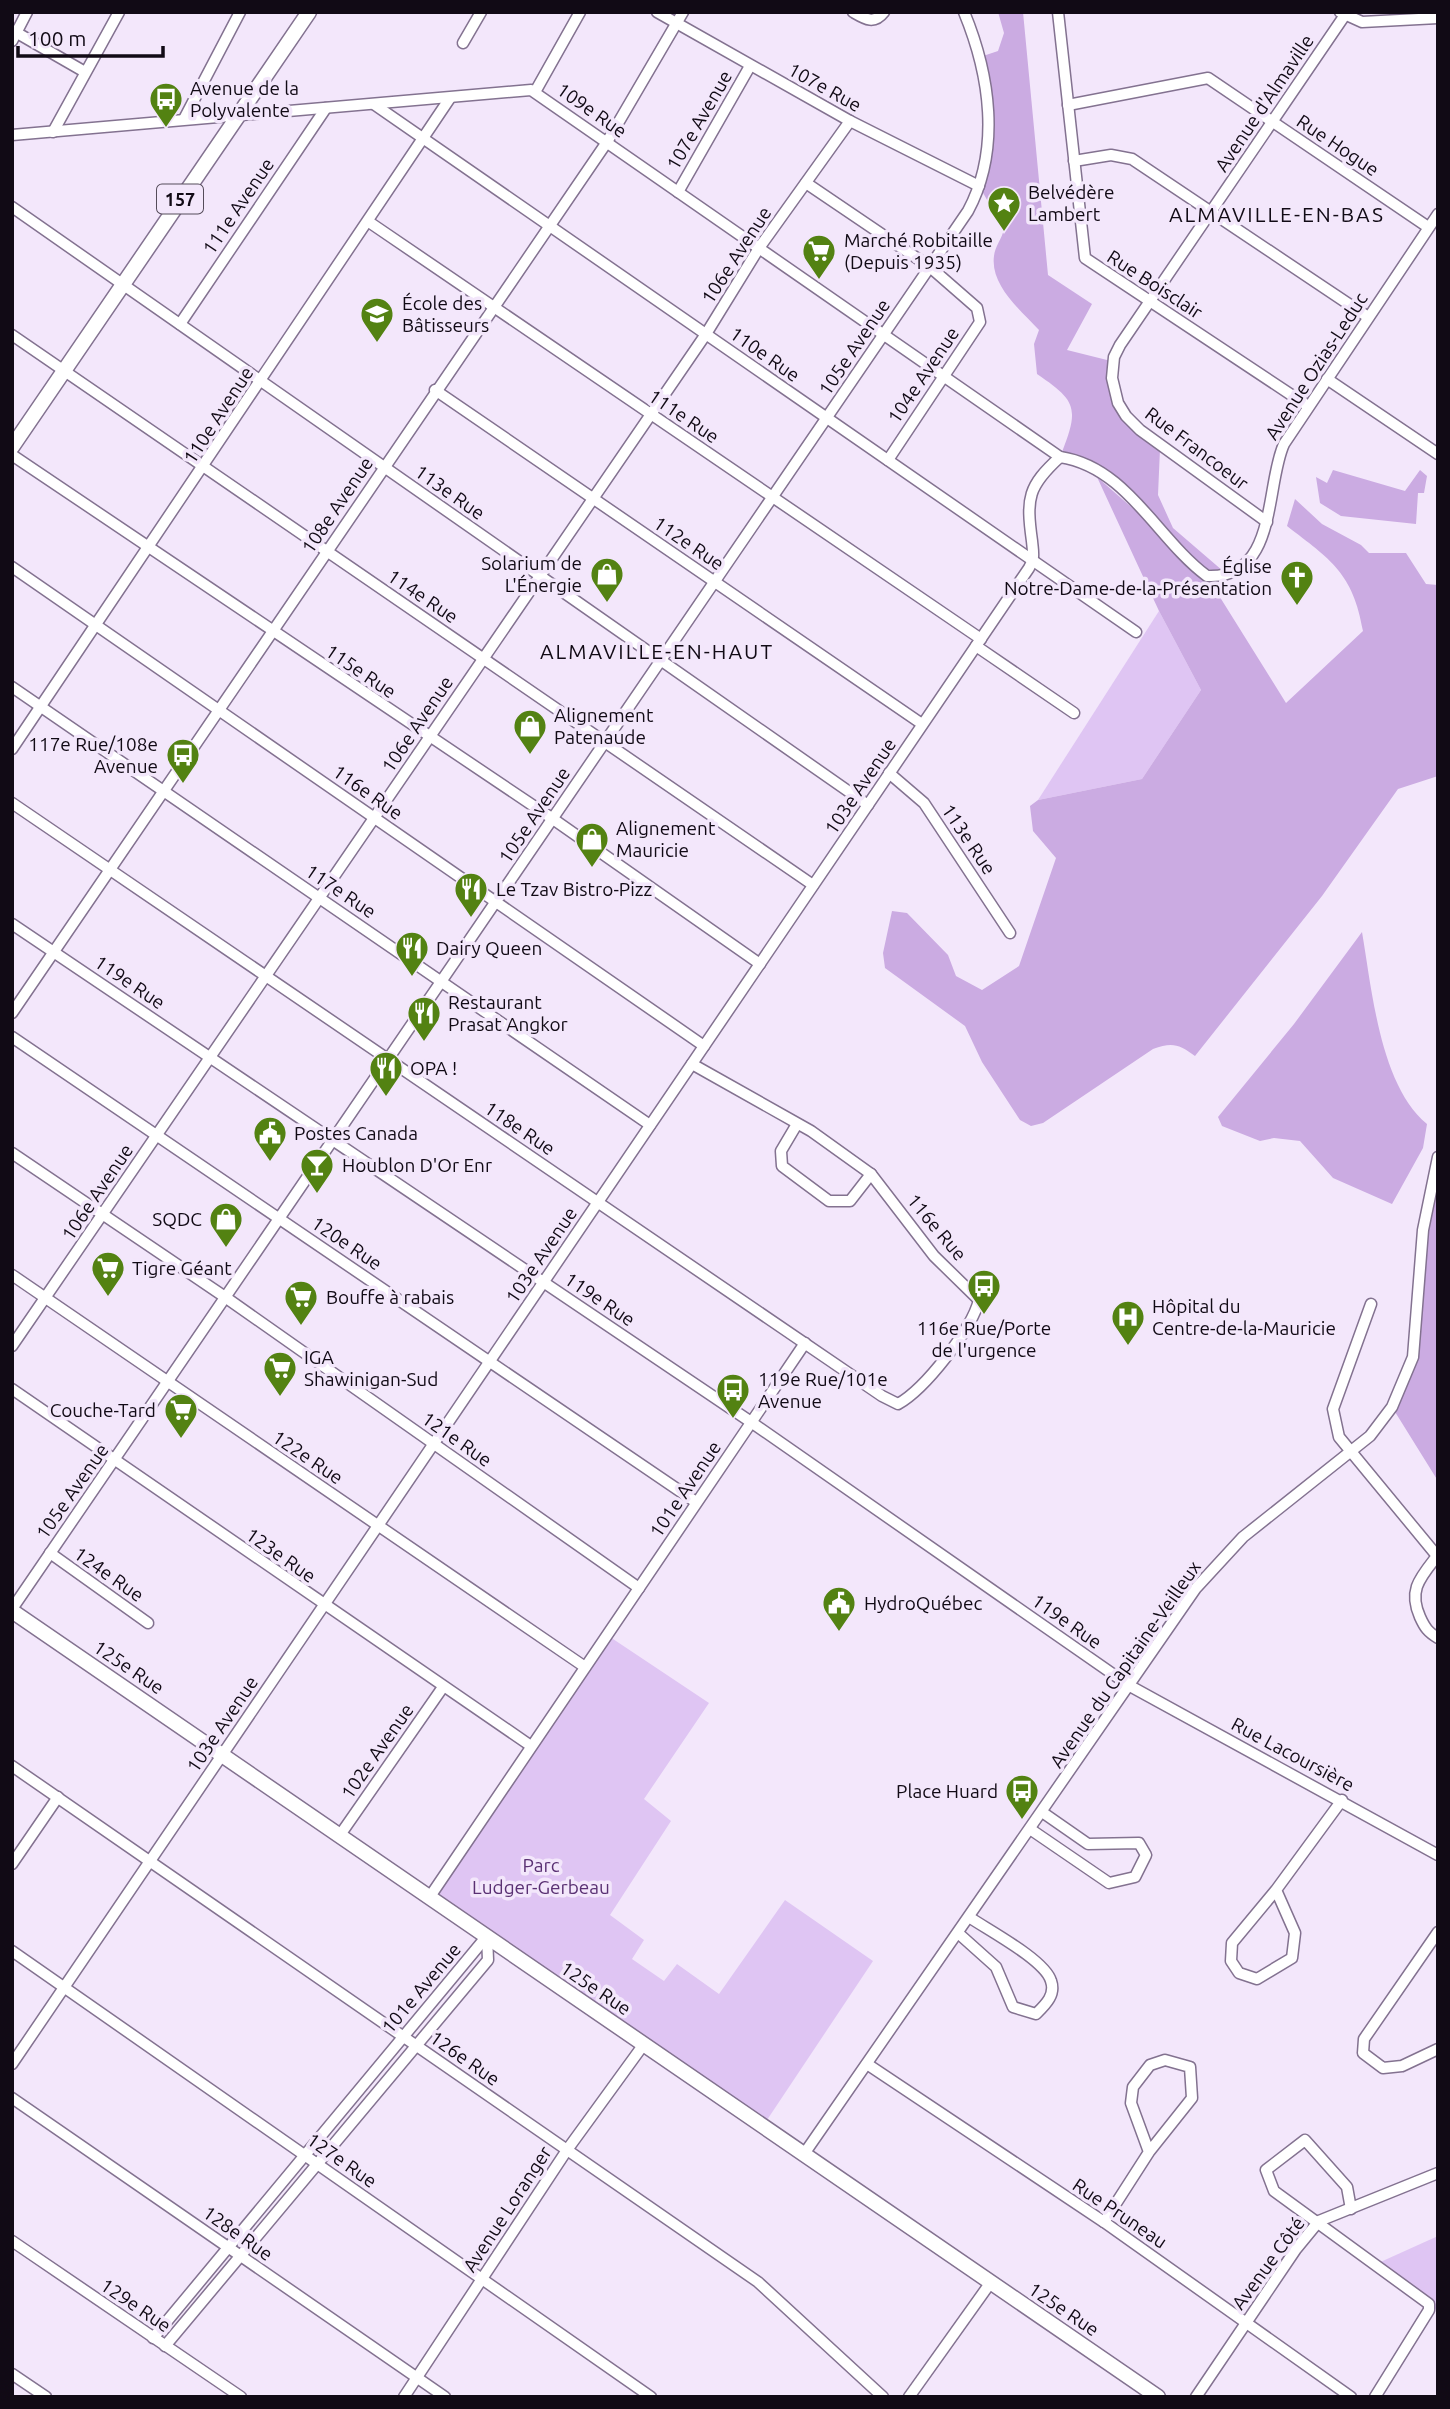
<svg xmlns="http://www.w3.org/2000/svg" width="1450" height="2409" font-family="Ubuntu,sans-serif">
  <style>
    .green { fill: #dfc5f3 }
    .forest { fill: #cbabe2 }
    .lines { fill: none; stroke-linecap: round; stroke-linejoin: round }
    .minor-casing { stroke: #837290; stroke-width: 13 }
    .major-casing { stroke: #837290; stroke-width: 17 }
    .minor { stroke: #fff; stroke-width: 10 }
    .major { stroke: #fff; stroke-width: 14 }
    .labels { text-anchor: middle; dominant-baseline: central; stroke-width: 7; stroke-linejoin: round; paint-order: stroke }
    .shield { fill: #f3e7fb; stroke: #554c5a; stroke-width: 2 }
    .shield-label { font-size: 18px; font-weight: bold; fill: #110a15 }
    .street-label { font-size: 19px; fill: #110a15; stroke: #f3e7fb }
    .poi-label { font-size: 19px; fill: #110a15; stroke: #f3e7fb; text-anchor: start }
    .park-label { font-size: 19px; fill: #5a3173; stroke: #f3e7fb }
    .neighbourhood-label { font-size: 21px; letter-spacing: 2px; fill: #110a15; stroke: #f3e7fb }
  </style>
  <rect width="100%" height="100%" fill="#f3e7fb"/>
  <g class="green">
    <polygon points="1159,611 1201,690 1142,779 1038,800"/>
    <polygon points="607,1635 709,1703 644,1799 671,1821 610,1915 644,1940 632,1959 664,1981 677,1964 719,1994 785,1900 873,1961 763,2126 429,1898"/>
    <polygon points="1438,2236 1438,2311 1376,2264"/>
  </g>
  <g class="forest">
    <path d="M 998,12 L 1023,12 L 1048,275 L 1092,304 L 1067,350 L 1111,361 L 1115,400 L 1160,449 L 1158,495 L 1173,528 L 1223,571 L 1203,569 C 1160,523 1124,469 1062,452 C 1080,407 1075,400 1037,374 L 1034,344 L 1039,330 C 1021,311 990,285 994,256 C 995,246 1002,239 1004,229 L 979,186 L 986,160 L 980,57 L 998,51 L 1004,33 Z"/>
    <polygon points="1333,470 1405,491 1420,470 1427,476 1424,493 1418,493 1416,524 1341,516 1320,503 1316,477 1327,483"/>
    <path d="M 1097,477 L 1161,533 L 1198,575 L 1213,586 L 1286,703 L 1363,631 C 1353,573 1331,560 1287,526 L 1295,499 L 1322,524 L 1361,545 L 1369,553 L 1406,553 L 1426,584 L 1438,585 L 1438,776 L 1398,789 L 1322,896 L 1195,1056 C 1179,1044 1172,1042 1153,1049 L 1043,1123 L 1031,1126 L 1020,1120 L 982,1062 L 965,1026 L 885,968 L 883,953 L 892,911 L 907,913 L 948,955 L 956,976 L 982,990 L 1019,966 L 1056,858 L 1033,831 L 1030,806 L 1038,800 L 1142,779 L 1201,690 L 1159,611 Z"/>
    <path d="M 1362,932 C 1372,990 1380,1085 1427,1124 L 1423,1148 L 1392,1204 L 1333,1178 L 1300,1141 L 1274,1138 L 1260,1141 L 1222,1126 L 1218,1117 L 1294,1024 Z"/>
    <polygon points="1438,1157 1438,1481 1392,1407 1408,1374 1420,1260"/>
  </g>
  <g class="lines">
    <defs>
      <g id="minor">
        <polyline points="657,12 850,121 979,186"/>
        <path d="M 853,12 C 865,19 874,25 884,12"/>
        <polyline points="1058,12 1085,258 1308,406"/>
        <polyline points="1340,12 1362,22 1438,18"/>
        <polyline points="12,30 85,72"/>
        <polyline points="12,41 27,12"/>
        <polyline points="463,43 481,12"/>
        <polyline points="535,92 580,12"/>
        <polyline points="375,105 1136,632"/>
        <polyline points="1068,105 1208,78 1428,227"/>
        <polyline points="184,119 240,12"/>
        <polyline points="53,132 119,12"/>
        <path d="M 12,135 L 531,90 L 1060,457 C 1127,467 1157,539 1207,576 C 1278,580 1265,485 1284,444 L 1438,214"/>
        <polyline points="1074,161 1111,155 1132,159 1368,317"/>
        <polyline points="806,183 930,267 977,308 980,322 888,460"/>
        <polyline points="678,192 750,66"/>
        <polyline points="12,207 868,805"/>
        <polyline points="369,222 981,639"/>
        <polyline points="180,324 326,108"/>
        <polyline points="12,335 813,885"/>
        <polyline points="1327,379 1438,454"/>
        <polyline points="435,390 922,724"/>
        <polyline points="12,455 553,819 760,964"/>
        <polyline points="1267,522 1140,430 1126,416 1118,403 1112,378 1114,357 1120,345 1347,12"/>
        <polyline points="12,567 704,1046"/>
        <polyline points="976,646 1074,713"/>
        <polyline points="12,687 650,1125"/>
        <polyline points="12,749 450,98"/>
        <polyline points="889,773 924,803 1010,933"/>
        <path d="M 12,803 L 882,1396 L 898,1404 C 925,1389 972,1329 979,1300 L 934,1256 L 871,1174 L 811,1131 L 692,1064"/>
        <polyline points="12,924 751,1422 1130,1686 1438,1855"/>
        <polyline points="12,1013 607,142 683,12"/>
        <polyline points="12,1037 696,1502"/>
        <polyline points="797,1124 781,1151 782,1166 829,1201 850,1201 871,1174"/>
        <polyline points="12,1153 225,1297 639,1588"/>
        <polyline points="12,1275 585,1667"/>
        <polyline points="1371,1304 1333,1409 1339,1437 1438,1557"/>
        <polyline points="12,1346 706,334 759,248 850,121"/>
        <polyline points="12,1389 531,1746"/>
        <polyline points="50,1553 148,1623"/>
        <path d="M 1437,1556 C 1420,1578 1408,1590 1420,1617 C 1425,1628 1428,1632 1438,1638"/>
        <path d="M 12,1609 L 968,211 C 1001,149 990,75 964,12"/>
        <polyline points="12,1766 758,2282 883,2397"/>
        <polyline points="1030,1829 1109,1883 1135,1877 1146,1855 1139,1843 1088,1844 1042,1812"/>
        <polyline points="340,1835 443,1687"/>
        <polyline points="12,1864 58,1797"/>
        <polyline points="1276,1890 1295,1933 1292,1958 1257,1979 1239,1973 1231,1961 1232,1943 1276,1890 1342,1800"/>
        <polyline points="429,1898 805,1343"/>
        <polyline points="1438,1932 1364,2039 1363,2053 1383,2068 1402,2066 1438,2049"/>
        <path d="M 958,1933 L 996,1967 L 1013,2007 L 1036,2014 C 1045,2005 1056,1995 1051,1981 C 1045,1960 988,1930 969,1917"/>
        <polyline points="12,1951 651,2397"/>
        <path d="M 12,2064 L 1029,568 C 1035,558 1033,552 1032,541 C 1026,498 1028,486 1060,457"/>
        <polyline points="867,2064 1104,2222 1351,2397"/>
        <polyline points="12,2098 445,2397"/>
        <polyline points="804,2154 1196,1588 1243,1537 1370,1436 1392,1407 1413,1357 1423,1230 1438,1157"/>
        <polyline points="1351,2209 1347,2187 1305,2140 1266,2170 1274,2191 1429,2304 1429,2310 1375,2397"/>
        <polyline points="1104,2222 1149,2152 1192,2098 1190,2067 1165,2060 1150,2065 1133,2087 1131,2103 1149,2152"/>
        <polyline points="12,2241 241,2397"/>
        <polyline points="153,2338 487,1936"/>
        <polyline points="165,2346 488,1960 487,1936"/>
        <polyline points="12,2374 46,2397"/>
        <polyline points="404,2397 567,2150 644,2044"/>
        <polyline points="909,2397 991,2282"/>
        <polyline points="1196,2397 1296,2249 1319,2221 1438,2173"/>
      </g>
      <g id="major">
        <polyline points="12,447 309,12"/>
        <polyline points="12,1611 1158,2397"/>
      </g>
    </defs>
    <use href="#minor" class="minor-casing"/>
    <use href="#major" class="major-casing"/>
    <use href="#minor" class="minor"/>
    <use href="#major" class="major"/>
  </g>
  <defs>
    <symbol id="bus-pin" viewBox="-11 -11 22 30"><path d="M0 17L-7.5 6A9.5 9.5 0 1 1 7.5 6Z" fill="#538212" stroke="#f3e7fb"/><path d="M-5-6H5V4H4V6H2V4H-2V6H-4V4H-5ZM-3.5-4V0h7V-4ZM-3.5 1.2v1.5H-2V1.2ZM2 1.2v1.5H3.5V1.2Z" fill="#fff"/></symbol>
    <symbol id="sight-pin" viewBox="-11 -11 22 30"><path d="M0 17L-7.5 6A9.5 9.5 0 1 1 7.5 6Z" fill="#538212" stroke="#f3e7fb"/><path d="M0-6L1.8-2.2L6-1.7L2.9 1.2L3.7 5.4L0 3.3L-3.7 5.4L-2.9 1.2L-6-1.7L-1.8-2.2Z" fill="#fff"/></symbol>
    <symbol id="supermarket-pin" viewBox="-11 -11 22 30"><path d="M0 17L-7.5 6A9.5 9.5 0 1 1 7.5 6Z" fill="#538212" stroke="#f3e7fb"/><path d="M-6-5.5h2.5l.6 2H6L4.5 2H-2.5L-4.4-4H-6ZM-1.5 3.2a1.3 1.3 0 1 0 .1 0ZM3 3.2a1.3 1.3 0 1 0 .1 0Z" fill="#fff"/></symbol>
    <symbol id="school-pin" viewBox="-11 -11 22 30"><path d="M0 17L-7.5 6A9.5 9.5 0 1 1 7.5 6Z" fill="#538212" stroke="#f3e7fb"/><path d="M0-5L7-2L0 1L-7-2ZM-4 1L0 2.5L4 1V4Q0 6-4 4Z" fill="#fff"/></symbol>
    <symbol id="shop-pin" viewBox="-11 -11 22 30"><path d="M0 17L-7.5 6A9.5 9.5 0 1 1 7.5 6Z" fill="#538212" stroke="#f3e7fb"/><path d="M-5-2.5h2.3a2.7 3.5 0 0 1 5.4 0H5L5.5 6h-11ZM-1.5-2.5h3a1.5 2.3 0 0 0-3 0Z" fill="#fff"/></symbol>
    <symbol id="church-pin" viewBox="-11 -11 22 30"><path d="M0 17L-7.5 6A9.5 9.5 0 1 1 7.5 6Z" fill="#538212" stroke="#f3e7fb"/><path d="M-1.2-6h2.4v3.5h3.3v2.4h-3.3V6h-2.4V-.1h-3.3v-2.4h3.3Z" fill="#fff"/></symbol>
    <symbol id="restaurant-pin" viewBox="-11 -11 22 30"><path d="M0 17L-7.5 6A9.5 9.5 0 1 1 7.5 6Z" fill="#538212" stroke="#f3e7fb"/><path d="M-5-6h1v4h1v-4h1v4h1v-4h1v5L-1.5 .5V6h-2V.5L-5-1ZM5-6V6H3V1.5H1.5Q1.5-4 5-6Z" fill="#fff"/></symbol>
    <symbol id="civic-pin" viewBox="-11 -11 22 30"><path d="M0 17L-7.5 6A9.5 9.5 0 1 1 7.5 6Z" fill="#538212" stroke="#f3e7fb"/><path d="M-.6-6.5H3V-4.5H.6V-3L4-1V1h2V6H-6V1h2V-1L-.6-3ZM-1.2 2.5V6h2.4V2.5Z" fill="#fff"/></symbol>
    <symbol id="bar-pin" viewBox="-11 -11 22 30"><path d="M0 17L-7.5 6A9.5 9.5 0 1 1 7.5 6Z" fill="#538212" stroke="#f3e7fb"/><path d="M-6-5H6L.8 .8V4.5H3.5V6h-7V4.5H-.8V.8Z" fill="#fff"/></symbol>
    <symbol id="hospital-pin" viewBox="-11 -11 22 30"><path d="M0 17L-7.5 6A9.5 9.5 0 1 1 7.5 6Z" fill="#538212" stroke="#f3e7fb"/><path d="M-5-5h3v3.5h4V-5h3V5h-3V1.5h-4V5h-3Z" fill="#fff"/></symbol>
  </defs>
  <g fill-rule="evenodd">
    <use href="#bus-pin" x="147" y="80" width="38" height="52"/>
    <use href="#sight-pin" x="985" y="184" width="38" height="52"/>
    <use href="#supermarket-pin" x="800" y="232" width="38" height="52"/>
    <use href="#school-pin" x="358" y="295" width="38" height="52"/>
    <use href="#shop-pin" x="588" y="555" width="38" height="52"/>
    <use href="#church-pin" x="1278" y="558" width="38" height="52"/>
    <use href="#shop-pin" x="511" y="707" width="38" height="52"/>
    <use href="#bus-pin" x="164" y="736" width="38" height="52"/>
    <use href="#shop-pin" x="573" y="820" width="38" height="52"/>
    <use href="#restaurant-pin" x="452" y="870" width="38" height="52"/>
    <use href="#restaurant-pin" x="393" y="929" width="38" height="52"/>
    <use href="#restaurant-pin" x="405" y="994" width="38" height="52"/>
    <use href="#restaurant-pin" x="367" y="1049" width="38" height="52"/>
    <use href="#civic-pin" x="251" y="1114" width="38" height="52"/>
    <use href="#bar-pin" x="298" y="1146" width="38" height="52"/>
    <use href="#shop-pin" x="207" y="1200" width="38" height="52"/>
    <use href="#supermarket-pin" x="89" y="1249" width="38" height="52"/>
    <use href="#bus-pin" x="965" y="1267" width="38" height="52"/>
    <use href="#supermarket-pin" x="282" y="1278" width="38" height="52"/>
    <use href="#hospital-pin" x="1109" y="1298" width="38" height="52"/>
    <use href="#supermarket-pin" x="261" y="1349" width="38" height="52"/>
    <use href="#bus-pin" x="714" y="1371" width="38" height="52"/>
    <use href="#supermarket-pin" x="162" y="1391" width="38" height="52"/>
    <use href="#civic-pin" x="820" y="1584" width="38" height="52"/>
    <use href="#bus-pin" x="1003" y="1772" width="38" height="52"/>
  </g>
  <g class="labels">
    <rect class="shield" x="157" y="184.5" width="46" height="29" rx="5"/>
    <g class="shield-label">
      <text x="180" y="199">157</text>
    </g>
    <g class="street-label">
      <text transform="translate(825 87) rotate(29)">107e Rue</text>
      <text transform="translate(1264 103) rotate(-56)">Avenue d'Almaville</text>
      <text transform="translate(592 110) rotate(35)">109e Rue</text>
      <text transform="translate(699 120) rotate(-60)">107e Avenue</text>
      <text transform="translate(1338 145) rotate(34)">Rue Hogue</text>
      <text transform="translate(238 206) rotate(-56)">111e Avenue</text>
      <text transform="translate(736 255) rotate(-57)">106e Avenue</text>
      <text transform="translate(1155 284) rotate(33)">Rue Boisclair</text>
      <text transform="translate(854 347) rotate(-56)">105e Avenue</text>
      <text transform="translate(765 354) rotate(35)">110e Rue</text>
      <text transform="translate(1316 366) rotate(-57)">Avenue Ozias-Leduc</text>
      <text transform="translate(923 375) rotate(-56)">104e Avenue</text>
      <text transform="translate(218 415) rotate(-57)">110e Avenue</text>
      <text transform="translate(684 416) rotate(34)">111e Rue</text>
      <text transform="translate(1197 448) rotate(37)">Rue Francoeur</text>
      <text transform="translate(450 492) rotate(35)">113e Rue</text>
      <text transform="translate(337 505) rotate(-56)">108e Avenue</text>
      <text transform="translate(689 543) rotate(34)">112e Rue</text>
      <text transform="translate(423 596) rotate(34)">114e Rue</text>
      <text transform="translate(361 671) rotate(34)">115e Rue</text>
      <text transform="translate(417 724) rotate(-56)">106e Avenue</text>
      <text transform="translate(860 786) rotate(-56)">103e Avenue</text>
      <text transform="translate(368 792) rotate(35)">116e Rue</text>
      <text transform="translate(534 815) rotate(-56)">105e Avenue</text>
      <text transform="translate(969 839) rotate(56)">113e Rue</text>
      <text transform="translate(341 891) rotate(34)">117e Rue</text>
      <text transform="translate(130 982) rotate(34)">119e Rue</text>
      <text transform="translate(520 1128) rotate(34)">118e Rue</text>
      <text transform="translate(97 1192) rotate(-56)">106e Avenue</text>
      <text transform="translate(937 1227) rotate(50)">116e Rue</text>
      <text transform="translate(347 1243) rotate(34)">120e Rue</text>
      <text transform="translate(541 1255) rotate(-56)">103e Avenue</text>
      <text transform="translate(600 1299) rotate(34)">119e Rue</text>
      <text transform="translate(457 1439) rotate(35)">121e Rue</text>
      <text transform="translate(308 1457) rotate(34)">122e Rue</text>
      <text transform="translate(685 1489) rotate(-56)">101e Avenue</text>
      <text transform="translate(72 1491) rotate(-55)">105e Avenue</text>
      <text transform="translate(281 1555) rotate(35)">123e Rue</text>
      <text transform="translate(109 1574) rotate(35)">124e Rue</text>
      <text transform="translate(1067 1621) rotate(35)">119e Rue</text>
      <text transform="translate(1125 1664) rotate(-55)">Avenue du Capitaine-Veilleux</text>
      <text transform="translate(129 1667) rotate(34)">125e Rue</text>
      <text transform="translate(222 1724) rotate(-56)">103e Avenue</text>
      <text transform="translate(377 1751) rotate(-55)">102e Avenue</text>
      <text transform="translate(1293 1754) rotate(28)">Rue Lacoursière</text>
      <text transform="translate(421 1988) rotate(-50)">101e Avenue</text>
      <text transform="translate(596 1988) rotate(34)">125e Rue</text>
      <text transform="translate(465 2058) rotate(35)">126e Rue</text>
      <text transform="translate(342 2160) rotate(35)">127e Rue</text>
      <text transform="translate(507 2209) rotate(-57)">Avenue Loranger</text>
      <text transform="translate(1120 2213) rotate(34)">Rue Pruneau</text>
      <text transform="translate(238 2233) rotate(35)">128e Rue</text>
      <text transform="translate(1268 2263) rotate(-54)">Avenue Côté</text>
      <text transform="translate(136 2305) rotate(34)">129e Rue</text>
      <text transform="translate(1064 2309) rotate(34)">125e Rue</text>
    </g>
    <g class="poi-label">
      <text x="190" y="88">Avenue de la<tspan x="190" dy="22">Polyvalente</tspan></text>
      <text x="1028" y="192">Belvédère<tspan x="1028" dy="22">Lambert</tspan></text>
      <text x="844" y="240">Marché Robitaille<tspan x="844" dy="22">(Depuis 1935)</tspan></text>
      <text x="402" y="303">École des<tspan x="402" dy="22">Bâtisseurs</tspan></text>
      <text x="582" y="563" text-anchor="end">Solarium de<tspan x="582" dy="22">L'Énergie</tspan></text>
      <text x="1272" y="566" text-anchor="end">Église<tspan x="1272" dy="22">Notre-Dame-de-la-Présentation</tspan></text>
      <text x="554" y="715">Alignement<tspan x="554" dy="22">Patenaude</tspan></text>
      <text x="158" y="744" text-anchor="end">117e Rue/108e<tspan x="158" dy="22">Avenue</tspan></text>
      <text x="616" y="828">Alignement<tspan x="616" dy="22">Mauricie</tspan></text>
      <text x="496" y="889">Le Tzav Bistro-Pizz</text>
      <text x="436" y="948">Dairy Queen</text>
      <text x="448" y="1002">Restaurant<tspan x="448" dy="22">Prasat Angkor</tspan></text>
      <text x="410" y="1068">OPA !</text>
      <text x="294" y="1133">Postes Canada</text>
      <text x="342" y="1165">Houblon D'Or Enr</text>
      <text x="202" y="1219" text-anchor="end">SQDC</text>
      <text x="132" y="1268">Tigre Géant</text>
      <text x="326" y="1297">Bouffe à rabais</text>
      <text x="1152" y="1306">Hôpital du<tspan x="1152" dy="22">Centre-de-la-Mauricie</tspan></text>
      <text x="984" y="1328" text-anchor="middle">116e Rue/Porte<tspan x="984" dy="22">de l'urgence</tspan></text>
      <text x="304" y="1357">IGA<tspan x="304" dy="22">Shawinigan-Sud</tspan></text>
      <text x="758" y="1379">119e Rue/101e<tspan x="758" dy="22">Avenue</tspan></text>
      <text x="156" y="1410" text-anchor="end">Couche-Tard</text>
      <text x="864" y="1603">HydroQuébec</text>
      <text x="998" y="1791" text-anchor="end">Place Huard</text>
    </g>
    <g class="park-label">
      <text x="541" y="1865">Parc<tspan x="541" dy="22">Ludger-Gerbeau</tspan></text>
    </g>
    <g class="neighbourhood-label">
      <text x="1277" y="214">ALMAVILLE-EN-BAS</text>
      <text x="657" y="651">ALMAVILLE-EN-HAUT</text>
    </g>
  </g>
  <rect width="1450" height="2409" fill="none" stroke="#110a15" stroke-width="28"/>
  <path d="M18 46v10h145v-10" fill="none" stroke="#110a15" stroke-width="3.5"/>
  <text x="28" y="46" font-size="21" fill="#110a15" stroke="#f3e7fb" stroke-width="5" paint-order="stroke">100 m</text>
</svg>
